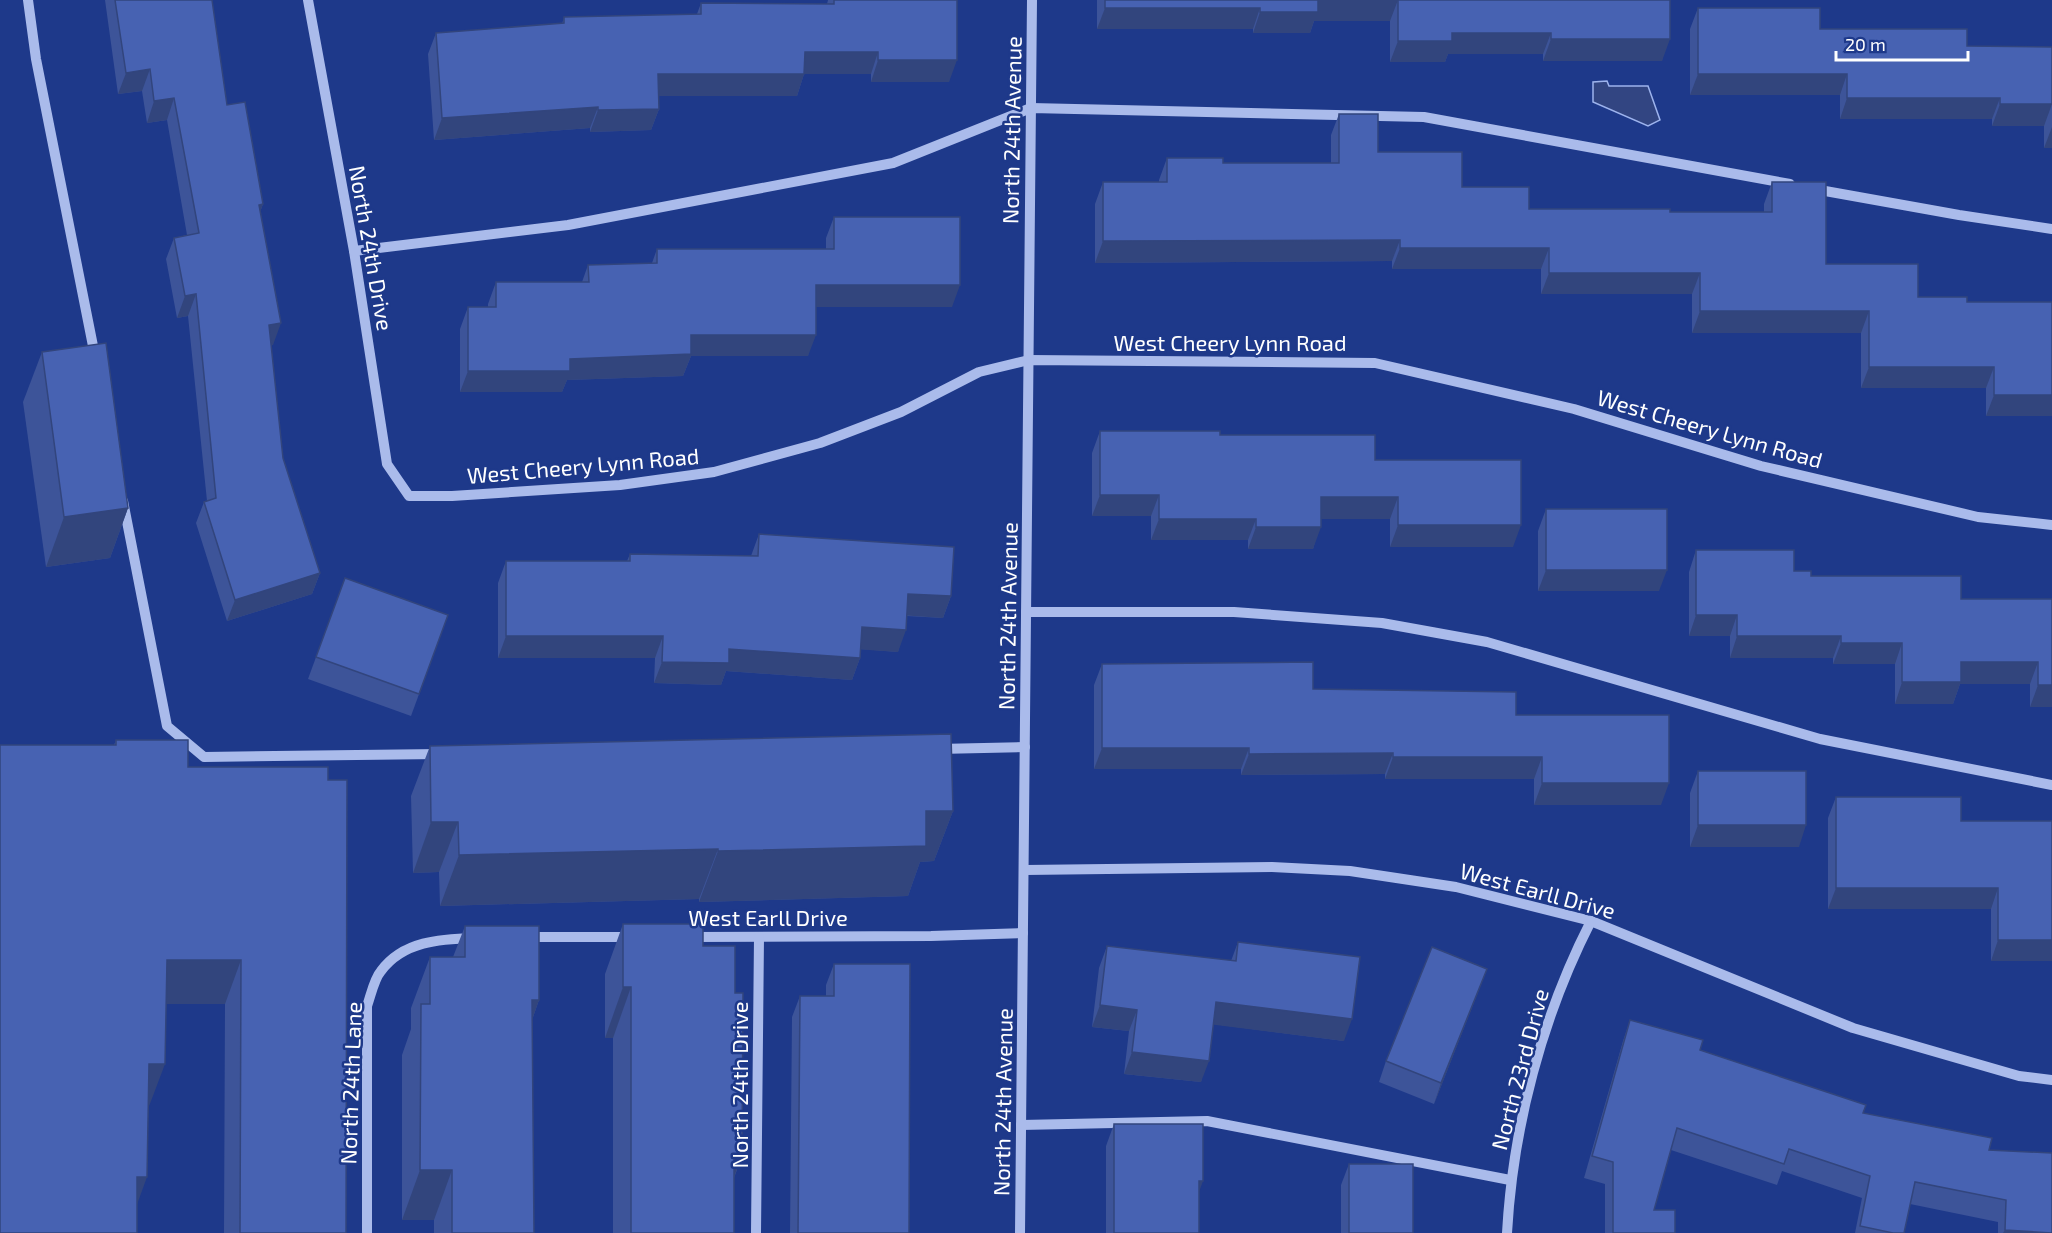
<svg xmlns="http://www.w3.org/2000/svg" width="2052" height="1233" font-family="'Exo 2',sans-serif">
  <style>
    .water { fill: #324582; stroke: #9db3ed; stroke-width: 1.5 }
    .lines { fill: none; stroke-linecap: round; stroke-linejoin: round }
    .minor { stroke: #aabbeb; stroke-width: 10 }
    .wall { fill: #3d5499 }
    .shaded-wall { fill: #32457d }
    .building { fill: #4762b2; stroke: #32457d; stroke-width: 1.5 }
    .labels { text-anchor: middle; dominant-baseline: central; stroke-width: 5; stroke-linejoin: round; paint-order: stroke }
    .street-label { font-size: 22px; fill: #fff; stroke: #1e398a }
  </style>
  <rect width="100%" height="100%" fill="#1e398a"/>
  <polygon class="water" points="1607,81 1609,86 1648,86 1660,120 1648,126 1593,102 1593,82"/>
  <g class="lines">
    <g class="minor">
      <polyline points="28,0 36,59 95,356"/>
      <polyline points="308,0 354,251 387,464 409,496 452,496 620,485 714,472 820,443 901,412 979,372 1029,360 1375,363 1574,409 1761,466 1978,517 2052,525"/>
      <polyline points="1814,189 1959,215 2052,229"/>
      <polyline points="354,251 568,225 893,163 1031,108 1424,117 1790,184"/>
      <polyline points="123,501 167,726 204,757 439,754"/>
      <polyline points="1026,612 1234,612 1382,623 1487,642 1820,739 2052,785"/>
      <polyline points="938,749 1025,747"/>
      <polyline points="1025,870 1272,867 1350,871 1456,887 1591,921 1853,1028 2019,1076 2052,1080"/>
      <polyline points="526,937 631,937"/>
      <polyline points="691,937 931,936 1023,933"/>
      <polyline points="1021,1125 1207,1121 1510,1180"/>
      <path d="M 367,1233 L 367,1006 C 371,995 374,979 381,971 C 403,941 440,939 475,938"/>
      <polyline points="756,1233 759,937"/>
      <polyline points="1020,1233 1032,0"/>
      <path d="M 1507,1233 C 1513,1126 1542,1017 1591,921"/>
    </g>
  </g>
  <g class="wall">
    <polygon points="105,0 212,0 227,105 263,204 260,212 273,345 271,345 283,458 320,573 312,594 227,621 196,523 204,502 207,501 188,316 177,318 166,259 174,238 187,235 167,120 147,123 142,91 118,94"/>
    <polygon points="828,0 957,0 949,82 871,82 871,74 804,74 797,96 658,96 659,109 651,130 590,132 590,128 434,140 428,54 436,33 562,24 564,17 697,14 701,3 827,4"/>
    <polygon points="1097,0 1670,0 1662,61 1543,61 1543,54 1448,54 1445,62 1390,62 1390,21 1314,21 1310,33 1253,33 1253,29 1097,29"/>
    <polygon points="1698,8 1820,29 1967,46 2052,47 2052,148 2044,148 2044,126 1992,126 1992,119 1840,119 1840,95 1690,95 1690,29"/>
    <polygon points="1339,114 1378,152 1462,187 1529,209 1670,212 1764,212 1764,204 1772,182 1826,264 1918,297 1967,302 2052,416 1986,416 1986,388 1861,388 1861,333 1692,333 1692,294 1541,294 1541,269 1392,269 1392,261 1095,263 1095,204 1103,182 1159,182 1159,180 1167,158 1223,163 1331,163 1331,135"/>
    <polygon points="834,217 952,307 816,307 808,356 691,356 683,376 567,380 562,392 460,392 460,329 468,307 488,307 488,304 496,282 582,282 588,265 652,263 657,249 826,249 826,238"/>
    <polygon points="42,352 128,508 110,558 46,567 23,402"/>
    <polygon points="1100,431 1220,435 1375,460 1513,547 1390,547 1390,519 1321,519 1313,549 1248,549 1248,540 1151,540 1151,516 1092,516 1092,453"/>
    <polygon points="1546,509 1659,591 1538,591 1538,531"/>
    <polygon points="759,534 951,596 943,618 907,616 898,652 861,649 860,658 852,680 726,671 721,685 654,683 655,658 498,658 498,583 506,561 627,561 630,554 751,556"/>
    <polygon points="1696,550 1794,571 1811,576 1961,599 2052,599 2052,707 2030,707 2030,684 1960,684 1953,704 1895,704 1895,664 1833,664 1833,658 1730,658 1730,636 1689,636 1689,572"/>
    <polygon points="345,578 448,615 411,716 308,679"/>
    <polygon points="1102,664 1516,715 1661,805 1534,805 1534,779 1385,779 1385,774 1241,775 1241,769 1094,769 1094,685"/>
    <polygon points="116,740 188,767 346,1233 224,1233 225,1004 166,1004 148,1109 137,1204 114,745"/>
    <polygon points="430,746 953,811 934,861 920,862 908,896 699,902 699,899 440,906 439,872 413,873 411,796"/>
    <polygon points="1698,771 1799,847 1690,847 1690,793"/>
    <polygon points="1836,797 1961,821 2052,961 1991,961 1991,909 1828,909 1828,818"/>
    <polygon points="623,924 703,946 735,993 742,1156 734,1178 734,1233 613,1233 613,1038 605,1038 605,974"/>
    <polygon points="465,926 539,1000 532,1020 534,1233 434,1233 434,1220 402,1220 402,1055 411,1029 411,1008 430,957 453,957"/>
    <polygon points="1238,942 1344,1041 1213,1024 1201,1082 1124,1074 1129,1031 1092,1027 1099,968 1107,946 1231,961"/>
    <polygon points="834,964 909,1233 790,1233 792,1017 800,996 826,996 826,985"/>
    <polygon points="1487,969 1434,1104 1379,1082 1386,1061"/>
    <polygon points="1630,1020 1700,1050 1863,1113 1989,1150 2052,1233 1998,1233 1998,1222 1910,1204 1904,1233 1855,1233 1862,1198 1782,1171 1777,1185 1671,1150 1654,1210 1675,1233 1605,1233 1605,1184 1584,1178 1623,1041"/>
    <polygon points="1114,1124 1199,1193 1199,1233 1106,1233 1106,1146"/>
    <polygon points="1349,1164 1413,1233 1341,1233 1341,1185"/>
  </g>
  <g class="shaded-wall">
    <polygon points="1318,0 1398,0 1390,21 1314,21 1310,33 1253,33 1260,12"/>
    <polygon points="1105,8 1260,8 1253,29 1097,29"/>
    <polygon points="1452,33 1551,33 1543,54 1448,54 1445,62 1390,62 1398,41"/>
    <polygon points="1551,39 1670,39 1662,61 1543,61"/>
    <polygon points="805,52 878,52 871,74 797,74"/>
    <polygon points="878,60 957,60 949,82 871,82"/>
    <polygon points="150,69 142,91 118,94 126,73"/>
    <polygon points="658,74 804,74 797,96 650,96"/>
    <polygon points="1698,74 1847,74 1840,95 1690,95"/>
    <polygon points="174,98 167,120 147,123 154,101"/>
    <polygon points="1847,98 2000,98 1992,119 1840,119"/>
    <polygon points="2000,104 2052,104 2044,126 1992,126"/>
    <polygon points="598,107 590,128 434,140 442,118"/>
    <polygon points="659,109 651,130 590,132 598,110"/>
    <polygon points="2052,127 2052,148 2044,148"/>
    <polygon points="263,204 255,226 259,205"/>
    <polygon points="1400,240 1392,261 1095,263 1103,241"/>
    <polygon points="1400,248 1549,248 1541,269 1392,269"/>
    <polygon points="1549,273 1700,273 1692,294 1541,294"/>
    <polygon points="816,285 960,285 952,307 808,307"/>
    <polygon points="196,294 188,316 177,318 185,296"/>
    <polygon points="1700,311 1869,311 1861,333 1692,333"/>
    <polygon points="281,323 273,345 262,347 269,325"/>
    <polygon points="691,335 816,335 808,356 691,356 683,376 567,380 562,392 460,392 468,371 570,359"/>
    <polygon points="1869,367 1994,367 1986,388 1861,388"/>
    <polygon points="1994,395 2052,395 2052,416 1986,416"/>
    <polygon points="1100,495 1159,495 1151,516 1092,516"/>
    <polygon points="1321,497 1398,497 1390,519 1313,519"/>
    <polygon points="128,508 110,558 46,567 64,517"/>
    <polygon points="1159,519 1256,519 1248,540 1151,540"/>
    <polygon points="1398,525 1521,525 1513,547 1390,547"/>
    <polygon points="1256,527 1321,527 1313,549 1248,549"/>
    <polygon points="1546,570 1667,570 1659,591 1538,591"/>
    <polygon points="320,573 312,594 227,621 235,600"/>
    <polygon points="908,594 951,596 943,618 900,615"/>
    <polygon points="1696,615 1737,615 1730,636 1689,636"/>
    <polygon points="862,627 906,630 898,652 854,649"/>
    <polygon points="506,636 663,636 655,658 498,658"/>
    <polygon points="1737,636 1841,636 1833,658 1730,658"/>
    <polygon points="1841,643 1902,643 1895,664 1833,664"/>
    <polygon points="729,649 860,658 852,680 726,671 721,685 654,683 662,662"/>
    <polygon points="1961,662 2038,662 2030,684 1960,684 1953,704 1895,704 1902,682"/>
    <polygon points="2038,685 2052,685 2052,707 2030,707"/>
    <polygon points="1102,748 1249,748 1241,769 1094,769"/>
    <polygon points="1393,753 1385,774 1241,775 1249,754"/>
    <polygon points="1393,757 1542,757 1534,779 1385,779"/>
    <polygon points="1542,783 1669,783 1661,805 1534,805"/>
    <polygon points="926,811 953,811 934,861 920,862 908,896 699,902 718,851"/>
    <polygon points="431,822 458,822 439,872 413,873"/>
    <polygon points="1698,825 1806,825 1799,847 1690,847"/>
    <polygon points="718,849 699,899 440,906 459,855"/>
    <polygon points="1836,888 1998,888 1991,909 1828,909"/>
    <polygon points="1998,940 2052,940 2052,961 1991,961"/>
    <polygon points="167,960 241,960 225,1004 151,1004"/>
    <polygon points="1487,969 1479,990 1434,1104 1441,1083"/>
    <polygon points="623,987 631,987 613,1038 605,1038"/>
    <polygon points="532,1000 539,1000 521,1051"/>
    <polygon points="1216,1002 1352,1019 1344,1041 1208,1024"/>
    <polygon points="1100,1005 1137,1010 1129,1031 1092,1027"/>
    <polygon points="1132,1052 1209,1061 1201,1082 1124,1074"/>
    <polygon points="149,1064 165,1064 148,1109 133,1108"/>
    <polygon points="734,1156 742,1156 723,1206"/>
    <polygon points="420,1170 452,1170 434,1220 402,1220"/>
    <polygon points="137,1177 147,1177 131,1221"/>
    <polygon points="1199,1181 1203,1181 1195,1203"/>
    <polygon points="2005,1230 2052,1233 2003,1233"/>
  </g>
  <g class="building">
    <polygon points="115,0 212,0 227,105 245,102 263,204 259,205 281,323 269,325 283,458 320,573 235,600 204,502 216,498 196,294 185,296 174,238 199,233 174,98 154,101 150,69 126,73"/>
    <polygon points="834,0 957,0 957,60 878,60 878,52 805,52 804,74 658,74 659,109 598,110 598,107 442,118 436,33 564,23 564,17 701,14 701,3 834,4"/>
    <polygon points="1105,0 1318,0 1318,12 1260,12 1260,8 1105,8"/>
    <polygon points="1398,0 1670,0 1670,39 1551,39 1551,33 1452,33 1452,41 1398,41"/>
    <polygon points="1698,8 1820,8 1820,29 1967,29 1967,46 2052,47 2052,104 2000,104 2000,98 1847,98 1847,74 1698,74"/>
    <polygon points="1339,114 1378,114 1378,152 1462,152 1462,187 1529,187 1529,209 1670,209 1670,212 1772,212 1772,182 1826,182 1826,264 1918,264 1918,297 1967,297 1967,302 2052,302 2052,395 1994,395 1994,367 1869,367 1869,311 1700,311 1700,273 1549,273 1549,248 1400,248 1400,240 1103,241 1103,182 1167,182 1167,158 1223,158 1223,163 1339,163"/>
    <polygon points="834,217 960,217 960,285 816,285 816,335 691,335 691,354 570,359 570,371 468,371 468,307 496,307 496,282 589,282 588,265 657,263 657,249 834,249"/>
    <polygon points="106,343 128,508 64,517 42,352"/>
    <polygon points="1100,431 1220,431 1220,435 1375,435 1375,460 1521,460 1521,525 1398,525 1398,497 1321,497 1321,527 1256,527 1256,519 1159,519 1159,495 1100,495"/>
    <rect x="1546" y="509" width="121" height="61"/>
    <polygon points="759,534 954,547 951,596 908,594 906,630 862,627 860,658 729,649 729,663 662,662 663,636 506,636 506,561 630,561 630,554 758,556"/>
    <polygon points="1696,550 1794,550 1794,571 1811,571 1811,576 1961,576 1961,599 2052,599 2052,685 2038,685 2038,662 1961,662 1961,682 1902,682 1902,643 1841,643 1841,636 1737,636 1737,615 1696,615"/>
    <polygon points="345,578 448,615 419,694 316,657"/>
    <polygon points="1313,662 1313,689 1516,692 1516,715 1669,715 1669,783 1542,783 1542,757 1393,757 1393,753 1249,754 1249,748 1102,748 1102,664"/>
    <polygon points="951,734 953,811 926,811 926,846 718,851 718,849 459,855 458,822 431,822 430,746"/>
    <polygon points="116,740 188,740 188,767 328,767 328,780 347,780 346,1233 240,1233 241,960 167,960 165,1064 149,1064 147,1177 137,1177 137,1233 0,1233 0,745 116,745"/>
    <rect x="1698" y="771" width="108" height="54"/>
    <polygon points="1836,797 1961,797 1961,821 2052,821 2052,940 1998,940 1998,888 1836,888"/>
    <polygon points="623,924 703,924 703,946 735,946 735,993 743,993 742,1156 734,1156 734,1233 631,1233 631,987 623,987"/>
    <polygon points="465,926 539,926 539,1000 532,1000 534,1233 452,1233 452,1170 420,1170 421,1004 430,1004 430,957 465,957"/>
    <polygon points="1238,942 1360,957 1352,1019 1216,1002 1209,1061 1132,1052 1137,1010 1100,1005 1107,946 1236,961"/>
    <polygon points="1432,947 1487,969 1441,1083 1386,1061"/>
    <polygon points="834,964 910,964 909,1233 798,1233 800,996 834,996"/>
    <polygon points="1630,1020 1703,1040 1700,1050 1866,1105 1863,1113 1992,1138 1989,1150 2052,1153 2052,1233 2005,1230 2006,1200 1915,1182 1904,1233 1893,1233 1860,1226 1870,1176 1789,1149 1784,1164 1677,1128 1654,1210 1675,1210 1675,1233 1613,1233 1613,1162 1592,1156"/>
    <polygon points="1114,1124 1203,1124 1203,1181 1199,1181 1199,1233 1114,1233"/>
    <rect x="1349" y="1164" width="64" height="69"/>
  </g>
  <g class="labels">
    <g class="street-label">
      <text transform="translate(1011 130) rotate(-89)">North 24th Avenue</text>
      <text transform="translate(372 248) rotate(80)">North 24th Drive</text>
      <text x="1230" y="342">West Cheery Lynn Road</text>
      <text transform="translate(1710 428) rotate(16)">West Cheery Lynn Road</text>
      <text transform="translate(583 465) rotate(-5)">West Cheery Lynn Road</text>
      <text transform="translate(1007 616) rotate(-89)">North 24th Avenue</text>
      <text transform="translate(1538 890) rotate(15)">West Earll Drive</text>
      <text x="768" y="917">West Earll Drive</text>
      <text transform="translate(1519 1069) rotate(-75)">North 23rd Drive</text>
      <text transform="translate(350 1083) rotate(-88)">North 24th Lane</text>
      <text transform="translate(739 1085) rotate(-90)">North 24th Drive</text>
      <text transform="translate(1002 1102) rotate(-89)">North 24th Avenue</text>
    </g>
  </g>
  <path d="M1836 51v9h132v-9" fill="none" stroke="#ffffff" stroke-width="3"/>
  <text x="1845" y="51" font-size="18" fill="#ffffff" stroke="#1e398a" stroke-width="4.5" paint-order="stroke">20 m</text>
</svg>
